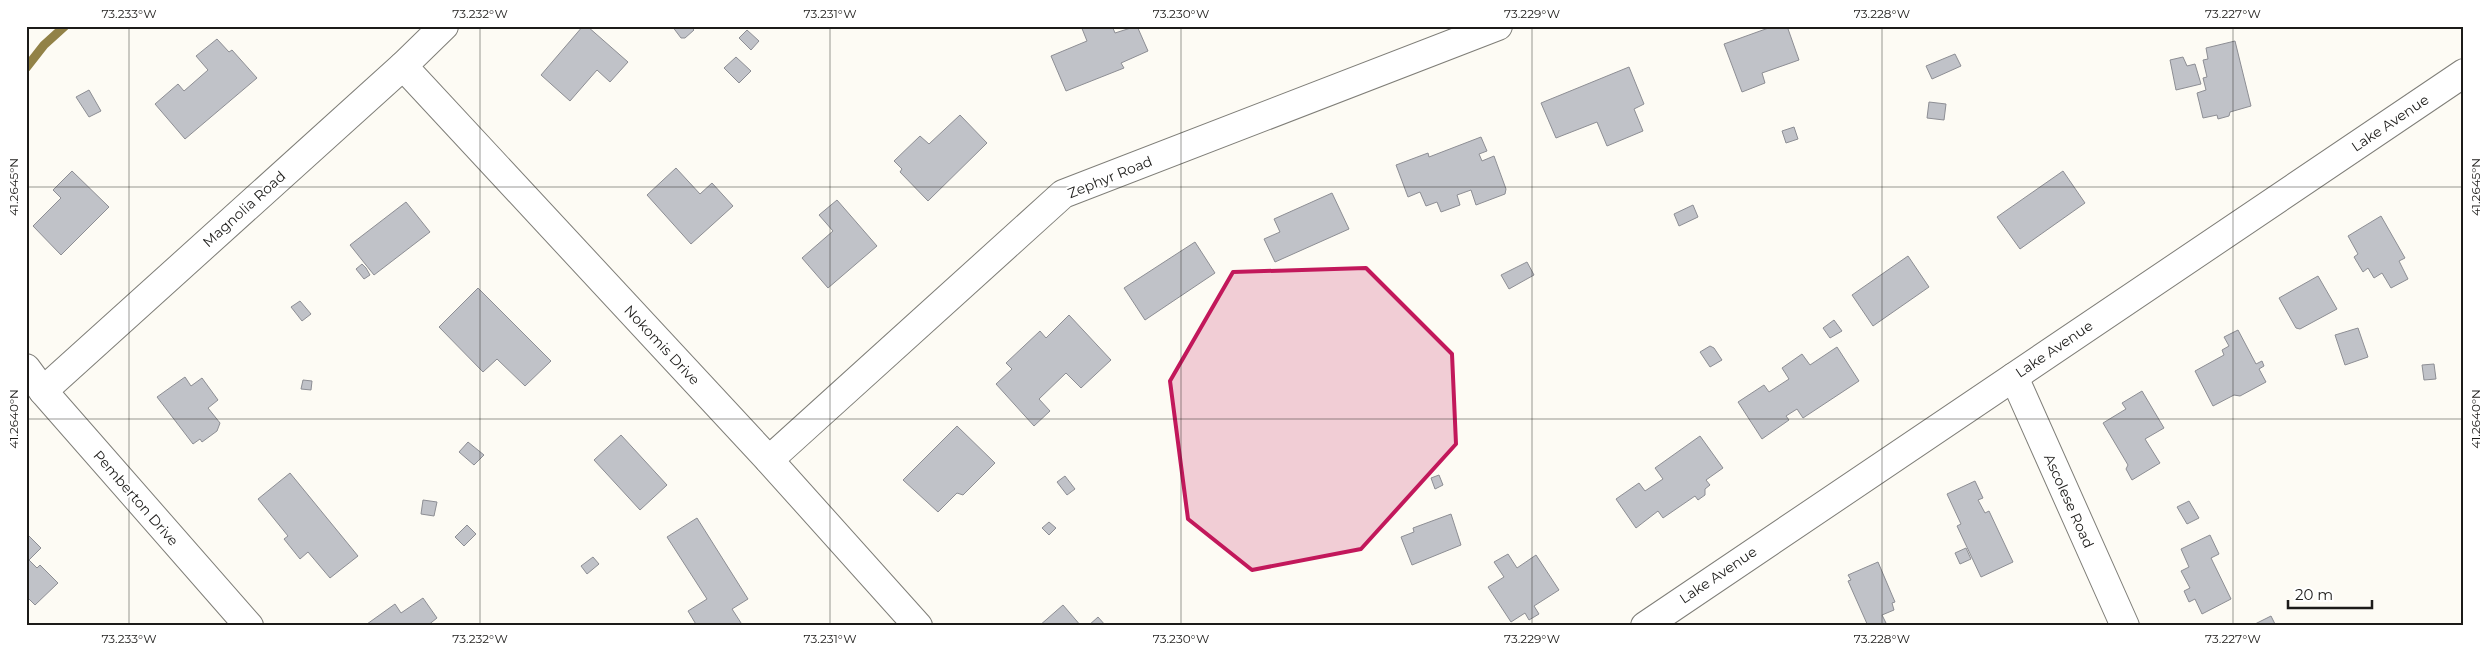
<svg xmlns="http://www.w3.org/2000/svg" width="2490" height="652" font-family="Montserrat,sans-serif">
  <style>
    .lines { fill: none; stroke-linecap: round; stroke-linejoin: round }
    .stream { stroke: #928247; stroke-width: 9 }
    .building { fill: #c0c2c8; stroke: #8d8e94 }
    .minor-casing { stroke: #7f7e78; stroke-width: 30 }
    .minor { stroke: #fff; stroke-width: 28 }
    .marked { fill: #c2185b; fill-opacity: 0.2; stroke: #c2185b; stroke-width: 4; stroke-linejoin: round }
    .ticks { fill: none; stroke: #1c1b19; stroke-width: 1; stroke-opacity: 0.45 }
    .labels { text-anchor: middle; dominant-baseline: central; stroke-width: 4; stroke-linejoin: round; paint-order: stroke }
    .street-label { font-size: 14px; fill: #1c1b19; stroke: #fff }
    .neatline { fill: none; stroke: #1c1b19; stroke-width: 2 }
    .ticks-label { font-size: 12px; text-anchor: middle; fill: #1c1b19 }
  </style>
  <rect width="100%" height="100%" fill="#fdfbf4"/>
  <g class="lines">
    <polyline class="stream" points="26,68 44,45 65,26"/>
  </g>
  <g class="building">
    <polygon points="583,26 587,26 628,62 610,82 597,70 570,101 541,75"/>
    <polygon points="672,26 690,26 694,30 685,38 681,38"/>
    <polygon points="1081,26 1112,26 1115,33 1137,26 1148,51 1121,63 1124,68 1066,91 1051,56 1087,41"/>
    <polygon points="1774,26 1787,26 1799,60 1762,73 1765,83 1742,92 1724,44"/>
    <polygon points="747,30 759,41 751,50 739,38"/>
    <polygon points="217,39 229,52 232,50 257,78 185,139 155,104 178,84 184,91 208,70 196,56"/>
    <polygon points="2235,41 2251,106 2230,112 2229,116 2218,119 2217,115 2203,118 2197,93 2206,90 2203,78 2207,77 2203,60 2208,59 2206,48"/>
    <polygon points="1955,54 1961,66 1932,79 1926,66"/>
    <polygon points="736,57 751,71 739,83 724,68"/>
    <polygon points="2183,57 2187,66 2195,64 2201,84 2176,90 2170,60"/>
    <polygon points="1629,67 1644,104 1634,109 1643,131 1607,146 1597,122 1556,138 1541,103"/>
    <polygon points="89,90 101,111 89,117 76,97"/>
    <polygon points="1929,102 1946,104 1944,120 1927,118"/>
    <polygon points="960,115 987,143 928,201 900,172 902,169 894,161 920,136 929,144"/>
    <polygon points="1794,127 1798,139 1786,143 1782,131"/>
    <polygon points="1481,137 1487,151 1479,154 1482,161 1494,156 1506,189 1505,194 1476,205 1471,190 1457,195 1460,205 1441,212 1437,202 1426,206 1420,192 1408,197 1396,165 1428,153 1429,157"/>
    <polygon points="676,168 700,194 712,183 733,206 691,244 647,195"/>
    <polygon points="72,171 109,207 61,255 33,226 61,198 53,190"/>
    <polygon points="2063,171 2085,203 2020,249 1997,217"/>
    <polygon points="1332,193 1349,229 1275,262 1264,239 1280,232 1274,219"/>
    <polygon points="837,200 877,246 828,288 802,258 833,231 819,215"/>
    <polygon points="406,202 430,232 374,275 350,245"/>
    <polygon points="1693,205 1698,217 1679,226 1674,214"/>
    <polygon points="2381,216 2405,258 2399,261 2408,279 2391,288 2382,273 2374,278 2368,268 2363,272 2354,257 2358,254 2348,236"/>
    <polygon points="1195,242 1215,273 1145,320 1124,288"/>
    <polygon points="1908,256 1929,287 1873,326 1852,295"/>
    <polygon points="1527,262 1534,275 1509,289 1501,275"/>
    <polygon points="362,264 366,268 370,275 364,279 356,269"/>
    <polygon points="2318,276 2337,309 2300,329 2296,328 2279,298"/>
    <polygon points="478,288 551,361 525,386 497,359 483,372 439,327"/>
    <polygon points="300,301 311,314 302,321 291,307"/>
    <polygon points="1069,315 1111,360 1081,388 1066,373 1039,399 1050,411 1034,426 996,384 1012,369 1006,363 1040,331 1046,338"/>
    <polygon points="1834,320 1842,331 1830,338 1823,328"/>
    <polygon points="2358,328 2368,357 2345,365 2335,335"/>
    <polygon points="2238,330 2256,364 2262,361 2264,366 2259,369 2266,382 2240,396 2234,395 2213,406 2195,371 2224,355 2222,350 2229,346 2224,337"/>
    <polygon points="1710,346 1714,348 1722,360 1710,367 1700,352"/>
    <polygon points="1837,347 1859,381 1803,418 1797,409 1786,416 1789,420 1762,439 1738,402 1764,385 1769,392 1789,379 1782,368 1802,354 1810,365"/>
    <polygon points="2434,364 2436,379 2424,380 2422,365"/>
    <polygon points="185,377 191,386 202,378 218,400 208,408 220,423 217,431 202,442 200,439 193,444 157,397"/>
    <polygon points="303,380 312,381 311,390 301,389"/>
    <polygon points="2142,391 2164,428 2145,439 2160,463 2132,480 2126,469 2128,465 2103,423 2126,409 2122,403"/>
    <polygon points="957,426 995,463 963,495 957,493 938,512 903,480"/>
    <polygon points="621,435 667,485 640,510 594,460"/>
    <polygon points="1700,436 1723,468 1706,480 1710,485 1705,489 1705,495 1698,500 1695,496 1663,518 1658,511 1636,528 1616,499 1639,483 1645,491 1663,479 1655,468"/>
    <polygon points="468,442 484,455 474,465 459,452"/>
    <polygon points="290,473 358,556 330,578 308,552 300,559 284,539 288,536 258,499"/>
    <polygon points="1439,475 1443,485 1435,489 1431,478"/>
    <polygon points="1065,476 1075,489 1067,495 1057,482"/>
    <polygon points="1975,481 1983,498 1978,500 1985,513 1989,511 2013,562 1981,577 1957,526 1961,524 1947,494"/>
    <polygon points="423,500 437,502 434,516 421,514"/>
    <polygon points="2189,501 2199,518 2187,524 2177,507"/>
    <polygon points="1451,514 1461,545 1412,565 1401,537 1414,532 1413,528"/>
    <polygon points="697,518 748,599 732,609 743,626 697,626 688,611 707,599 667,537"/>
    <polygon points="1049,522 1056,528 1049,535 1042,528"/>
    <polygon points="467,525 476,534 464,546 455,537"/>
    <polygon points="26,533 41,548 29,560 37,568 40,565 58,583 35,605 26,596"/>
    <polygon points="2210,535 2219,554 2211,558 2231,599 2202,614 2195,599 2189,602 2184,591 2190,588 2181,571 2189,567 2181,549"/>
    <polygon points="1966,548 1971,559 1960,564 1955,553"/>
    <polygon points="1508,554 1517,568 1536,555 1559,590 1534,606 1539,614 1529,620 1525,613 1511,622 1488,587 1504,577 1494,562"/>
    <polygon points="593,557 599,564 587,574 581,566"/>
    <polygon points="1878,562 1895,602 1892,603 1894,610 1882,615 1886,623 1878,626 1868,626 1848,581 1851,580 1848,575"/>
    <polygon points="423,598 437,618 427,626 369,626 367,624 395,604 401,613"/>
    <polygon points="1063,605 1081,626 1039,626"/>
    <polygon points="2271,616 2276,626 2251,626"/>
    <polygon points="1098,617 1106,626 1088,626"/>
  </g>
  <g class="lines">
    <defs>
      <g id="minor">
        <polyline points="403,66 769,460 918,626"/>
        <polyline points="26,368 43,391 249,626"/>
        <polyline points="2014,377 2125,626"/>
        <polyline points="43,391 403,66 444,26"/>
        <polyline points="769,460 1063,194 1498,26"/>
        <polyline points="1645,626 2464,73"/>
      </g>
    </defs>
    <use href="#minor" class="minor-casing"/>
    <use href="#minor" class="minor"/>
  </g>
  <path class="marked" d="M 1366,268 L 1452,354 L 1456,444 L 1361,549 L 1252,570 L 1188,519 L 1170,381 L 1233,272 Z"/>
  <path class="ticks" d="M 129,26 L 129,626M 480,26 L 480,626M 830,26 L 830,626M 1181,26 L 1181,626M 1532,26 L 1532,626M 1882,26 L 1882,626M 2233,26 L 2233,626M 26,187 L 2464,187M 26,419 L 2464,419"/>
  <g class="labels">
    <g class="street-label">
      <text transform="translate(2390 123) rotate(-34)">Lake Avenue</text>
      <text transform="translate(1110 177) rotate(-22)">Zephyr Road</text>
      <text transform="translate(244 209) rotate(-42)">Magnolia Road</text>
      <text transform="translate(662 345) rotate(47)">Nokomis Drive</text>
      <text transform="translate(2054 349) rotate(-34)">Lake Avenue</text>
      <text transform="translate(136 498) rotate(49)">Pemberton Drive</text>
      <text transform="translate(2069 501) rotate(66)">Ascolese Road</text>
      <text transform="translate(1718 575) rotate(-34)">Lake Avenue</text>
    </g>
  </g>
  <rect width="2490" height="652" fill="none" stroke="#ffffff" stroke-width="55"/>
  <path d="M2288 600v8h84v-8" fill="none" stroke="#1c1b19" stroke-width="2.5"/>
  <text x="2295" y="600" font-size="15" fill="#1c1b19" stroke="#ffffff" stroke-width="4" paint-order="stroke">20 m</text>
  <rect x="28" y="28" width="2434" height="596" class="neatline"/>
  <g class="ticks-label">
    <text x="129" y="18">73.233°W</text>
    <text x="480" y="18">73.232°W</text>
    <text x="830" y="18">73.231°W</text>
    <text x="1181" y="18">73.230°W</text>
    <text x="1532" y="18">73.229°W</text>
    <text x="1882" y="18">73.228°W</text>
    <text x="2233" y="18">73.227°W</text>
    <text transform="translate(14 187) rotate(-90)" y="4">41.2645°N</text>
    <text transform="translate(2476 187) rotate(-90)" y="4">41.2645°N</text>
    <text transform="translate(14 419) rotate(-90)" y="4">41.2640°N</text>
    <text transform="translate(2476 419) rotate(-90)" y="4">41.2640°N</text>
    <text x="129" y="643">73.233°W</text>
    <text x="480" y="643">73.232°W</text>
    <text x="830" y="643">73.231°W</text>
    <text x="1181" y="643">73.230°W</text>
    <text x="1532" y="643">73.229°W</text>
    <text x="1882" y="643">73.228°W</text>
    <text x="2233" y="643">73.227°W</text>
  </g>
</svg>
